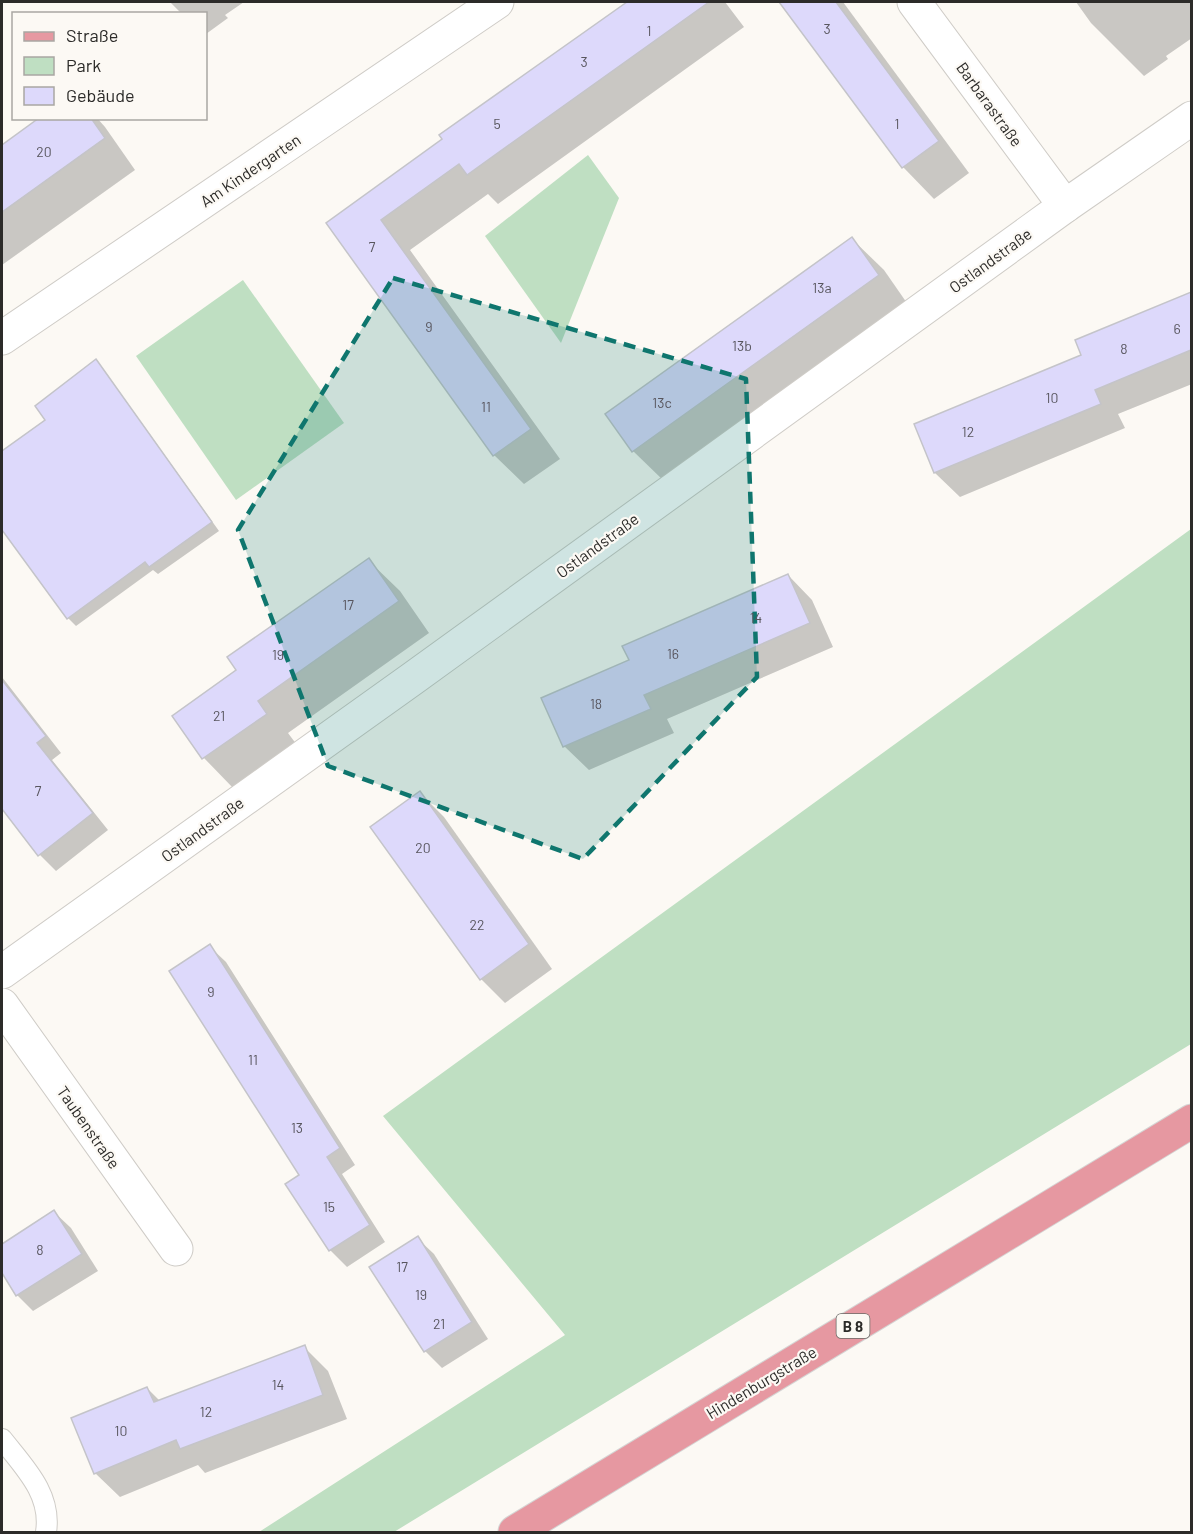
<svg xmlns="http://www.w3.org/2000/svg" width="1193" height="1534" font-family="Barlow,sans-serif">
  <style>
    .green { fill: #bfdfc2 }
    .shadow { fill: #0003 }
    .building { fill: #ddd9fb; stroke: #c4c4c9; stroke-width: 1.5 }
    .lines { fill: none; stroke-linecap: round; stroke-linejoin: round }
    .service-casing { stroke: #cfccc7; stroke-width: 22 }
    .minor-casing { stroke: #cfccc7; stroke-width: 35 }
    .primary-casing { stroke: #d5d5d4; stroke-width: 35 }
    .service { stroke: #fff; stroke-width: 20 }
    .minor { stroke: #fff; stroke-width: 33 }
    .primary { stroke: #e698a1; stroke-width: 33 }
    .marked { fill: #0f766e; fill-opacity: 0.2; stroke: #0f766e; stroke-width: 4.5; stroke-dasharray: 12 8; stroke-linejoin: round }
    .labels { text-anchor: middle; dominant-baseline: central; stroke-width: 4.5; stroke-linejoin: round; paint-order: stroke }
    .number-label { font-size: 14px; fill: #58565e }
    .shield { fill: #fcf9f4; stroke: #6a6966; stroke-width: 1.5 }
    .shield-label { font-size: 15px; font-weight: bold; fill: #2c2b29 }
    .street-label { font-size: 16px; fill: #2c2b29; stroke: #fcf9f4 }
  </style>
  <rect width="100%" height="100%" fill="#fcf9f4"/>
  <g class="green">
    <polygon points="588,155 619,198 561,343 485,236"/>
    <polygon points="243,280 344,423 236,500 136,356"/>
    <polygon points="1191,529 1191,1044 394,1532 259,1532 565,1335 383,1116"/>
  </g>
  <g class="shadow">
    <polygon points="170,2 244,2 225,15 228,18 206,34 206,14 182,14"/>
    <polygon points="629,2 725,2 744,27 498,204 488,194 410,250 560,459 524,484 494,455 329,223 444,139 441,135"/>
    <polygon points="781,2 843,2 969,173 934,199 903,167"/>
    <polygon points="1076,2 1192,2 1192,38 1166,56 1168,59 1144,76 1091,23"/>
    <polygon points="42,118 97,118 105,127 135,170 2,265 2,148"/>
    <polygon points="852,239 884,270 909,306 665,482 633,451"/>
    <polygon points="1192,293 1192,384 1118,414 1125,428 960,497 935,473 916,425 1083,356 1077,341"/>
    <polygon points="96,361 103,369 219,531 158,574 153,570 76,626 68,618 2,528 2,453 47,420"/>
    <polygon points="368,560 400,591 429,633 288,733 297,745 235,790 204,758 174,716 238,670"/>
    <polygon points="788,575 812,600 833,647 667,719 674,733 589,770 564,746 631,661"/>
    <polygon points="2,677 61,753 52,760 108,830 56,871 40,855 2,806"/>
    <polygon points="420,793 444,817 552,969 505,1003 481,979"/>
    <polygon points="209,946 226,962 355,1165 342,1174 385,1242 347,1267 330,1250 287,1184 301,1176"/>
    <polygon points="54,1212 71,1228 98,1271 33,1311 17,1295 2,1270 2,1245"/>
    <polygon points="417,1238 434,1254 488,1339 442,1368 425,1351 371,1267"/>
    <polygon points="304,1347 328,1371 347,1419 205,1473 198,1465 120,1497 95,1473 147,1388 160,1401"/>
  </g>
  <g class="building">
    <polygon points="627,2 709,2 467,175 459,164 381,220 531,429 493,456 326,223 442,139 439,135"/>
    <polygon points="779,2 836,2 939,141 902,168"/>
    <polygon points="39,118 91,118 105,138 2,212 2,145"/>
    <polygon points="852,237 879,275 632,452 605,414"/>
    <polygon points="1191,292 1191,350 1095,390 1101,404 934,473 914,424 1081,355 1075,340"/>
    <polygon points="96,359 212,522 149,567 145,562 67,619 2,530 2,451 45,420 35,406"/>
    <polygon points="369,558 399,601 258,701 267,714 202,759 172,716 236,670 227,657"/>
    <polygon points="788,574 810,623 644,695 651,709 563,747 541,698 629,660 622,646"/>
    <polygon points="2,680 46,736 37,743 93,813 38,856 2,809"/>
    <polygon points="420,791 529,944 480,980 370,827"/>
    <polygon points="210,944 340,1148 327,1157 370,1225 329,1251 285,1184 299,1175 169,971"/>
    <polygon points="54,1210 82,1254 16,1296 2,1273 2,1244"/>
    <polygon points="418,1236 472,1322 424,1352 369,1267"/>
    <polygon points="305,1345 323,1395 180,1449 176,1440 94,1474 71,1418 147,1387 154,1402"/>
  </g>
  <g class="lines">
    <defs>
      <path id="service" d="M 2,1439 C 24,1467 52,1494 46,1532"/>
      <g id="minor">
        <polyline points="914,2 1065,206"/>
        <polyline points="2,338 497,2"/>
        <polyline points="2,972 412,679 1065,206 1192,118"/>
        <polyline points="2,1005 176,1249"/>
      </g>
      <polyline id="primary" points="515,1532 1192,1121"/>
    </defs>
    <use href="#service" class="service-casing"/>
    <use href="#minor" class="minor-casing"/>
    <use href="#primary" class="primary-casing"/>
    <use href="#service" class="service"/>
    <use href="#minor" class="minor"/>
    <use href="#primary" class="primary"/>
  </g>
  <path class="marked" d="M 393,278 L 746,379 L 757,677 L 583,859 L 328,766 L 238,530 Z"/>
  <g class="labels">
    <g class="number-label">
      <text x="827" y="28">3</text>
      <text x="649" y="30">1</text>
      <text x="584" y="61">3</text>
      <text x="497" y="123">5</text>
      <text x="897" y="123">1</text>
      <text x="44" y="151">20</text>
      <text x="372" y="246">7</text>
      <text x="822" y="287">13a</text>
      <text x="429" y="326">9</text>
      <text x="1177" y="328">6</text>
      <text x="742" y="345">13b</text>
      <text x="1124" y="348">8</text>
      <text x="1052" y="397">10</text>
      <text x="662" y="402">13c</text>
      <text x="486" y="406">11</text>
      <text x="968" y="431">12</text>
      <text x="348" y="604">17</text>
      <text x="756" y="617">14</text>
      <text x="673" y="653">16</text>
      <text x="278" y="654">19</text>
      <text x="596" y="703">18</text>
      <text x="219" y="715">21</text>
      <text x="38" y="790">7</text>
      <text x="423" y="847">20</text>
      <text x="477" y="924">22</text>
      <text x="211" y="991">9</text>
      <text x="253" y="1059">11</text>
      <text x="297" y="1127">13</text>
      <text x="329" y="1206">15</text>
      <text x="40" y="1249">8</text>
      <text x="402" y="1266">17</text>
      <text x="421" y="1294">19</text>
      <text x="439" y="1323">21</text>
      <text x="278" y="1384">14</text>
      <text x="206" y="1411">12</text>
      <text x="121" y="1430">10</text>
    </g>
    <rect class="shield" x="836.5" y="1314" width="33" height="24" rx="4.5"/>
    <g class="shield-label">
      <text x="853" y="1326">B 8</text>
    </g>
    <g class="street-label">
      <text transform="translate(990 104) rotate(54)">Barbarastraße</text>
      <text transform="translate(250 170) rotate(-34)">Am Kindergarten</text>
      <text transform="translate(990 260) rotate(-36)">Ostlandstraße</text>
      <text transform="translate(597 545) rotate(-36)">Ostlandstraße</text>
      <text transform="translate(202 829) rotate(-36)">Ostlandstraße</text>
      <text transform="translate(89 1127) rotate(55)">Taubenstraße</text>
      <text transform="translate(761 1382) rotate(-31)">Hindenburgstraße</text>
    </g>
  </g>
  <rect width="1193" height="1534" fill="none" stroke="#2c2b29" stroke-width="6"/>
  <rect x="12" y="12" width="195" height="108" fill="#fcf9f4" stroke="#a9a7a3" stroke-width="1.5"/>
  <rect x="24" y="32" width="30" height="9" fill="#e698a1" stroke="#a9a7a3" stroke-width="1.5"/>
  <text x="66" y="42" font-size="18" fill="#2c2b29">Straße</text>
  <rect x="24" y="57" width="30" height="18" fill="#bfdfc2" stroke="#a9a7a3" stroke-width="1.5"/>
  <text x="66" y="72" font-size="18" fill="#2c2b29">Park</text>
  <rect x="24" y="87" width="30" height="18" fill="#ddd9fb" stroke="#a9a7a3" stroke-width="1.5"/>
  <text x="66" y="102" font-size="18" fill="#2c2b29">Gebäude</text>
</svg>
